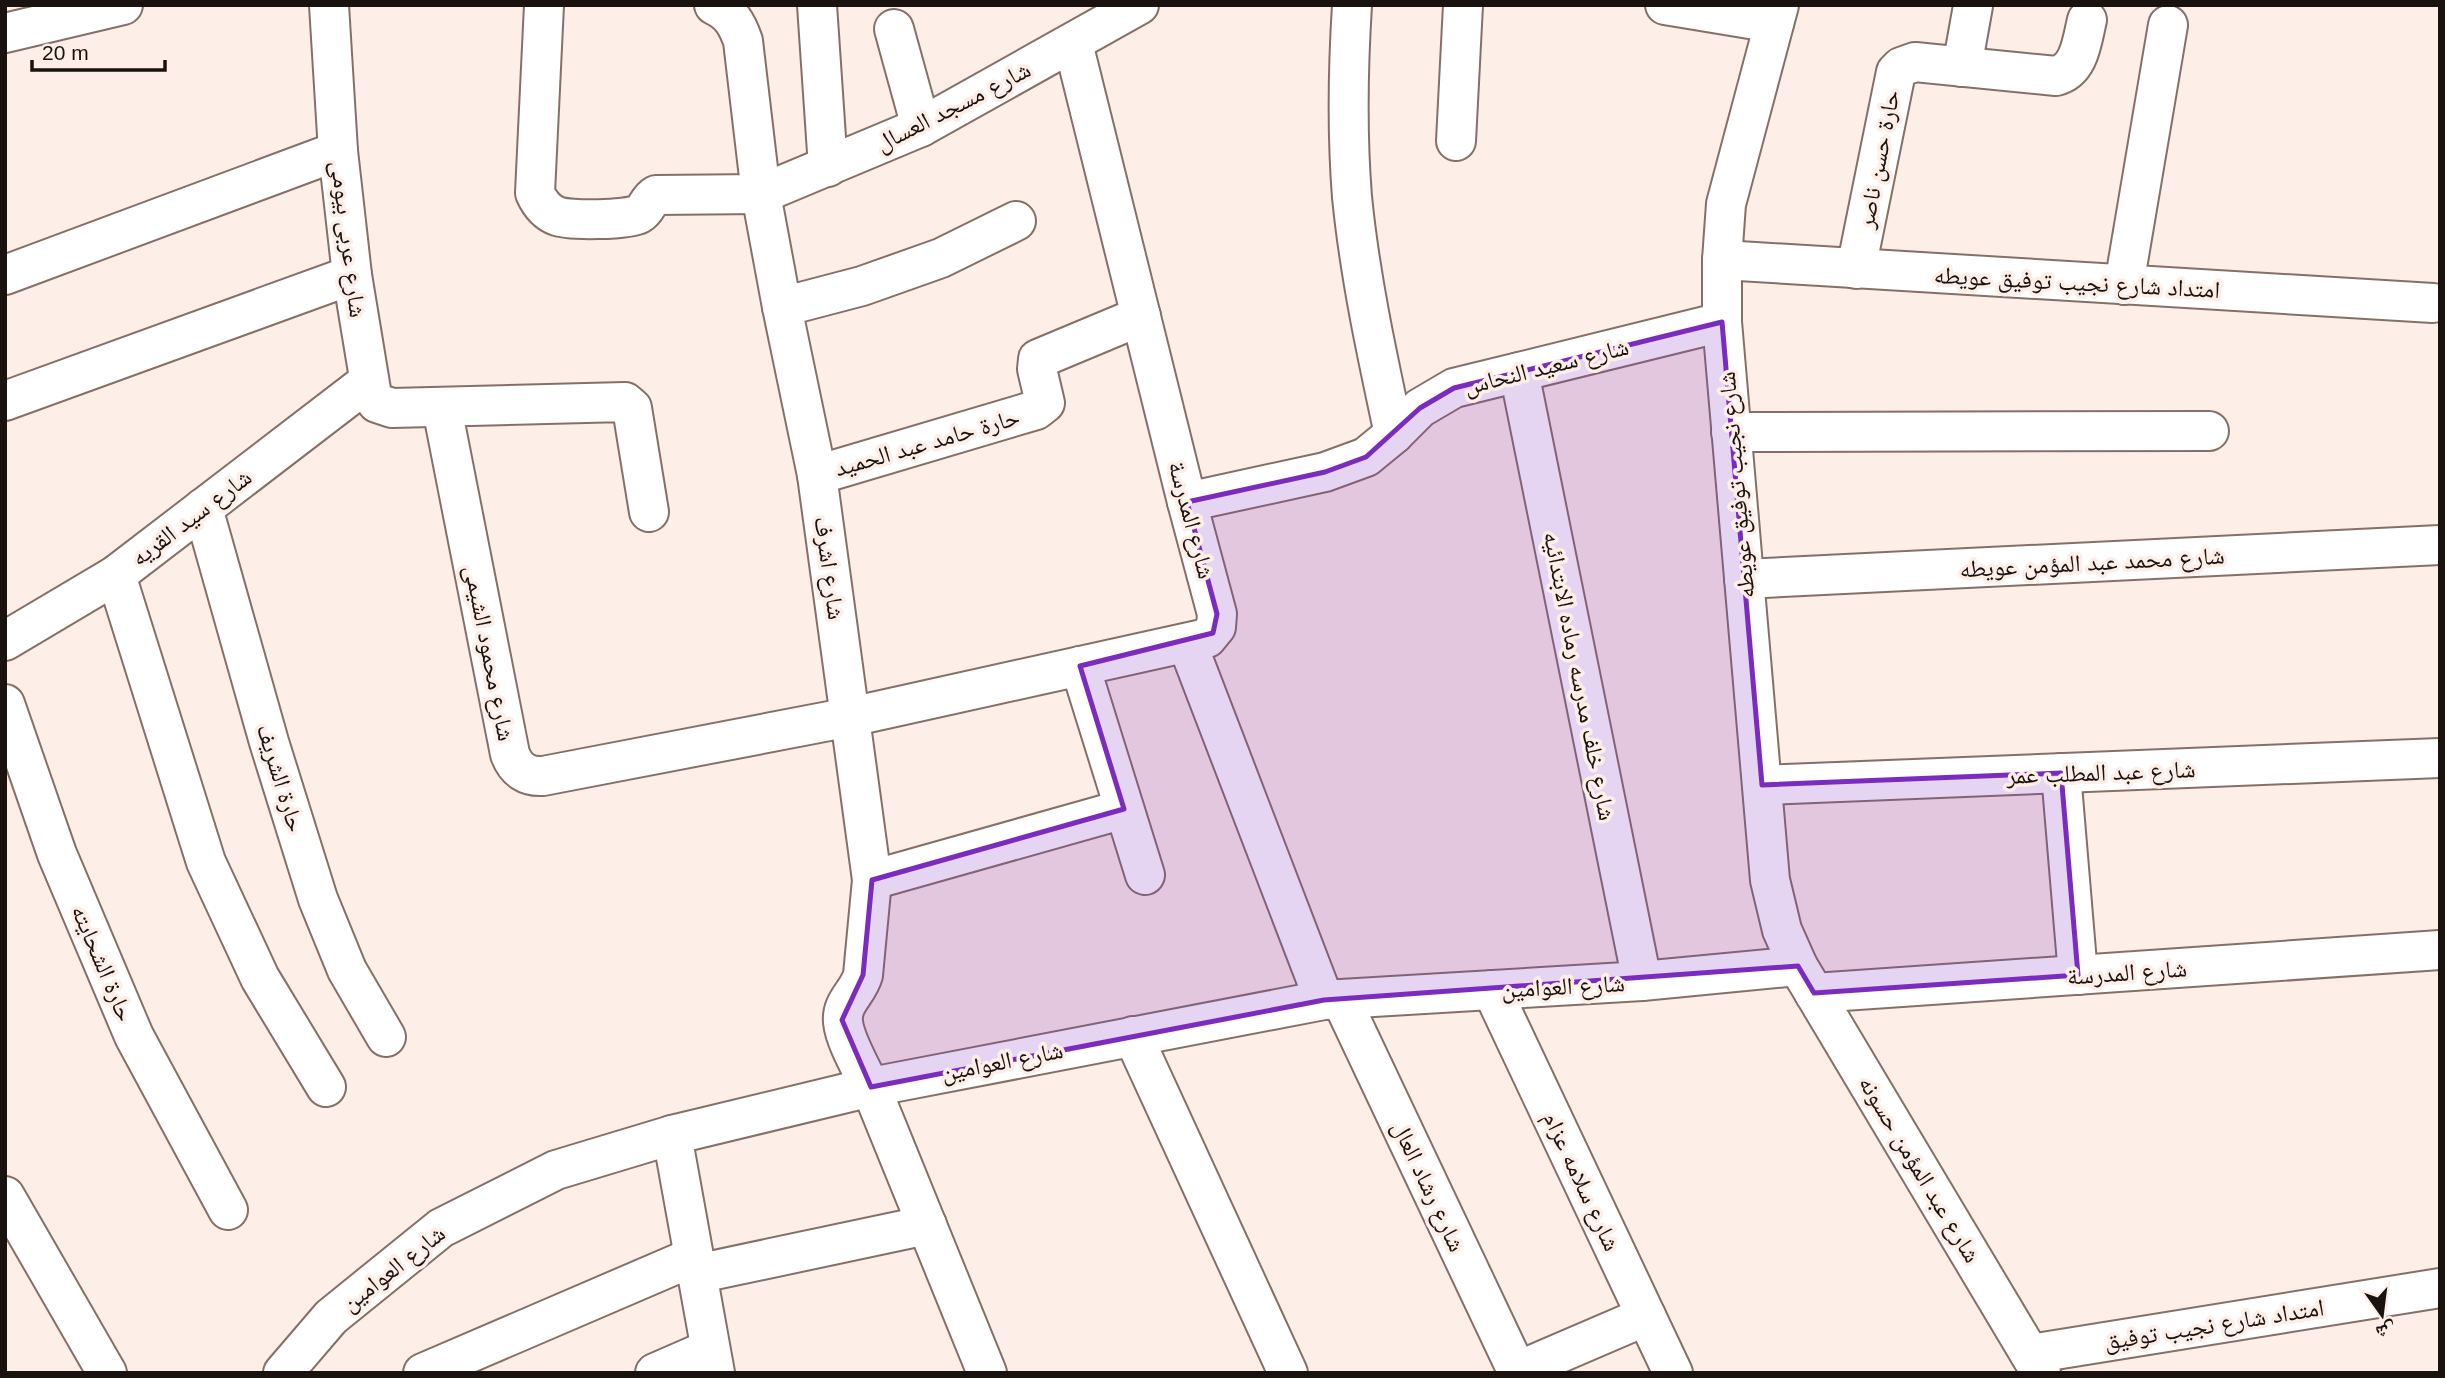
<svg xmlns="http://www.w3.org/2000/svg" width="2445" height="1378" font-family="Helvetica,'Noto Naskh Arabic',sans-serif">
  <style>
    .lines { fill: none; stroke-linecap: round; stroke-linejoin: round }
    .minor-casing { stroke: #857067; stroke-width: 42 }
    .minor { stroke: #fff; stroke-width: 38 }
    .marked { fill: #7b2cbf; fill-opacity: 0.2; stroke: #7b2cbf; stroke-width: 5; stroke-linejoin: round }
    .labels { text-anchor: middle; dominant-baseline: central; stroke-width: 7; stroke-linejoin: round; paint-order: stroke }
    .street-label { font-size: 24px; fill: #1a120e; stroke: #fdeee8 }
  </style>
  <rect width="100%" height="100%" fill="#fdeee8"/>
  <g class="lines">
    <defs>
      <g id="minor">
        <polyline points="329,5 338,151 352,275 372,396 377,403 392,408 625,402 632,408 649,512"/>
        <path d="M 544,5 L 535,193 C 540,204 546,212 557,216 C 568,221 628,220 639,214 C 648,209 647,200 656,195 L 761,194 L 921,127 L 1139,5"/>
        <path d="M 714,5 C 731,13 737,24 743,41 L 761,194 L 782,307 L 817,475 L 872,880 L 863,975 C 858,993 841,1002 843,1022 C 845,1044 868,1079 876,1100 C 913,1191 950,1282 987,1373"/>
        <polyline points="817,5 828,167"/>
        <path d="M 1352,5 C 1348,69 1347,134 1352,197 C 1360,277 1377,355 1394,434"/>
        <polyline points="1665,5 1774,23"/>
        <polyline points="1779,5 1726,204 1722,260 1722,322 1770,880 1782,930 1798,966 2041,1373"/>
        <polyline points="894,29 921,127"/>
        <polyline points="5,33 123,5"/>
        <polyline points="1962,67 1973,6"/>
        <polyline points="1456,141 1463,5"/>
        <polyline points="1722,260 2433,303"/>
        <path d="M 1856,269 L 1896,72 L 1901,67 L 1915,62 L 2056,76 C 2080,70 2082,40 2087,20"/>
        <polyline points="5,275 338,151"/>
        <polyline points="2124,285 2168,25"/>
        <polyline points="782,307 862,286 941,258 1016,221"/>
        <polyline points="1519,372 1642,981"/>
        <polyline points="5,401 352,275"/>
        <path d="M 442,408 L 510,754 C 516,770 527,777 543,776 L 850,717 L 1207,638 L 1216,627 L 1217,614 L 1187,502 L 1073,43"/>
        <polyline points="1731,432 2209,431"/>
        <polyline points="817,475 1036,410 1045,403 1037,369 1038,359 1141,316"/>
        <polyline points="1187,502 1325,472 1366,457 1394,434 1420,408 1454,388 1722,322"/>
        <polyline points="203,508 269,742 318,899 347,970 386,1037"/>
        <polyline points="116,575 206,862 260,978 326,1087"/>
        <polyline points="1744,579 2440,545"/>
        <polyline points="5,641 116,575 369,381"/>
        <polyline points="1187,643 1324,1000"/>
        <polyline points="1080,666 1145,875"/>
        <polyline points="5,704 57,854 134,1036 228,1210"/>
        <polyline points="2061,773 2078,975"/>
        <polyline points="1762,785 2440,758"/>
        <polyline points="872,880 1124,809"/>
        <polyline points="1492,990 1673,1373"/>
        <polyline points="1814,993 2440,950"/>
        <polyline points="1341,999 1518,1373"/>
        <polyline points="1133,1036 1288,1373"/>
        <polyline points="672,1135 715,1373"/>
        <polyline points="5,1196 107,1373"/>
        <polyline points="696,1274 927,1225"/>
        <polyline points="2030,1354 2440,1288"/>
        <polyline points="1518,1371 1646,1316"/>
        <polyline points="283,1373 331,1317 441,1228 556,1170 672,1135 871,1087 1324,1000 1642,981 1798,966"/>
        <polyline points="423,1373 693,1257"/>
        <polyline points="655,1373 710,1349"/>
      </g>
    </defs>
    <use href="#minor" class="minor-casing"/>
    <use href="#minor" class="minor"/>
  </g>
  <path class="marked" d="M 1722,322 L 1762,785 L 2061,773 L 2078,975 L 1814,993 L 1798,966 L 1324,1000 L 871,1087 L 842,1020 L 863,975 L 872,880 L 1124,809 L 1080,666 L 1213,633 L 1217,614 L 1187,502 L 1325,472 L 1366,457 L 1420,408 L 1454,388 Z"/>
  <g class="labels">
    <g class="street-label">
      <text transform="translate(953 106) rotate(-27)">شارع مسجد العسال</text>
      <text transform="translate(1878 159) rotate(-79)">حارة حسن ناصر</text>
      <text transform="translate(349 239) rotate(83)">شارع عربى بيومى</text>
      <text transform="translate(2077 282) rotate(3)">امتداد شارع نجيب توفيق عويطه</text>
      <text transform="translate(1546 366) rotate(-14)">شارع سعيد النحاس</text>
      <text transform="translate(927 442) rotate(-16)">حارة حامد عبد الحميد</text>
      <text transform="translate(1736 485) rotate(-95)">شارع نجيب توفيق عويطه</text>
      <text transform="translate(191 517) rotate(-37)">شارع سيد القريه</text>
      <text transform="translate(1192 520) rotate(75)">شارع المدرسة</text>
      <text transform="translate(2092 562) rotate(-3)">شارع محمد عبد المؤمن عويطه</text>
      <text transform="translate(830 568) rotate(82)">شارع اشرف</text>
      <text transform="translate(490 653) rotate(79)">شارع محمود الشيمى</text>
      <text transform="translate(1580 676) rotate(79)">شارع خلف مدرسه رماده الابتدائيه</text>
      <text transform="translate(2101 772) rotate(-2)">شارع عبد المطلب عمر</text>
      <text transform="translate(281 778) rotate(73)">حارة الشريف</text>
      <text transform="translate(103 963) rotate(67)">حارة الشحايته</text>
      <text transform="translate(2127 972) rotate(-4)">شارع المدرسة</text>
      <text transform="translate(1563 986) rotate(-3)">شارع العوامين</text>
      <text transform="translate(1002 1061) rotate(-11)">شارع العوامين</text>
      <text transform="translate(1920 1169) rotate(59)">شارع عبد المؤمن حسونه</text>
      <text transform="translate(1582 1181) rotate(65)">شارع سلامه عزام</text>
      <text transform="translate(1429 1186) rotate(65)">شارع رشاد العال</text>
      <text transform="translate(393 1268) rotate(-38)">شارع العوامين</text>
      <text transform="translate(2214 1324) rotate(-9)">امتداد شارع نجيب توفيق</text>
    </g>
  </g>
  <rect width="2445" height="1378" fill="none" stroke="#1a120e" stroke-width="14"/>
  <g transform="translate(2382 1315) rotate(166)" stroke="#fdeee8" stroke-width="5" paint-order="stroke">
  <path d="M0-5L12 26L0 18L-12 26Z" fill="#1a120e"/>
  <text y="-10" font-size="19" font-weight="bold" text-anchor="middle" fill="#1a120e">ش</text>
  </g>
  <path d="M32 60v10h133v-10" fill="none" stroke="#1a120e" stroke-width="3.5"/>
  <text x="42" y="60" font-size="21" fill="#1a120e" stroke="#fdeee8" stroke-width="5" paint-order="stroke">20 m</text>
</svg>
